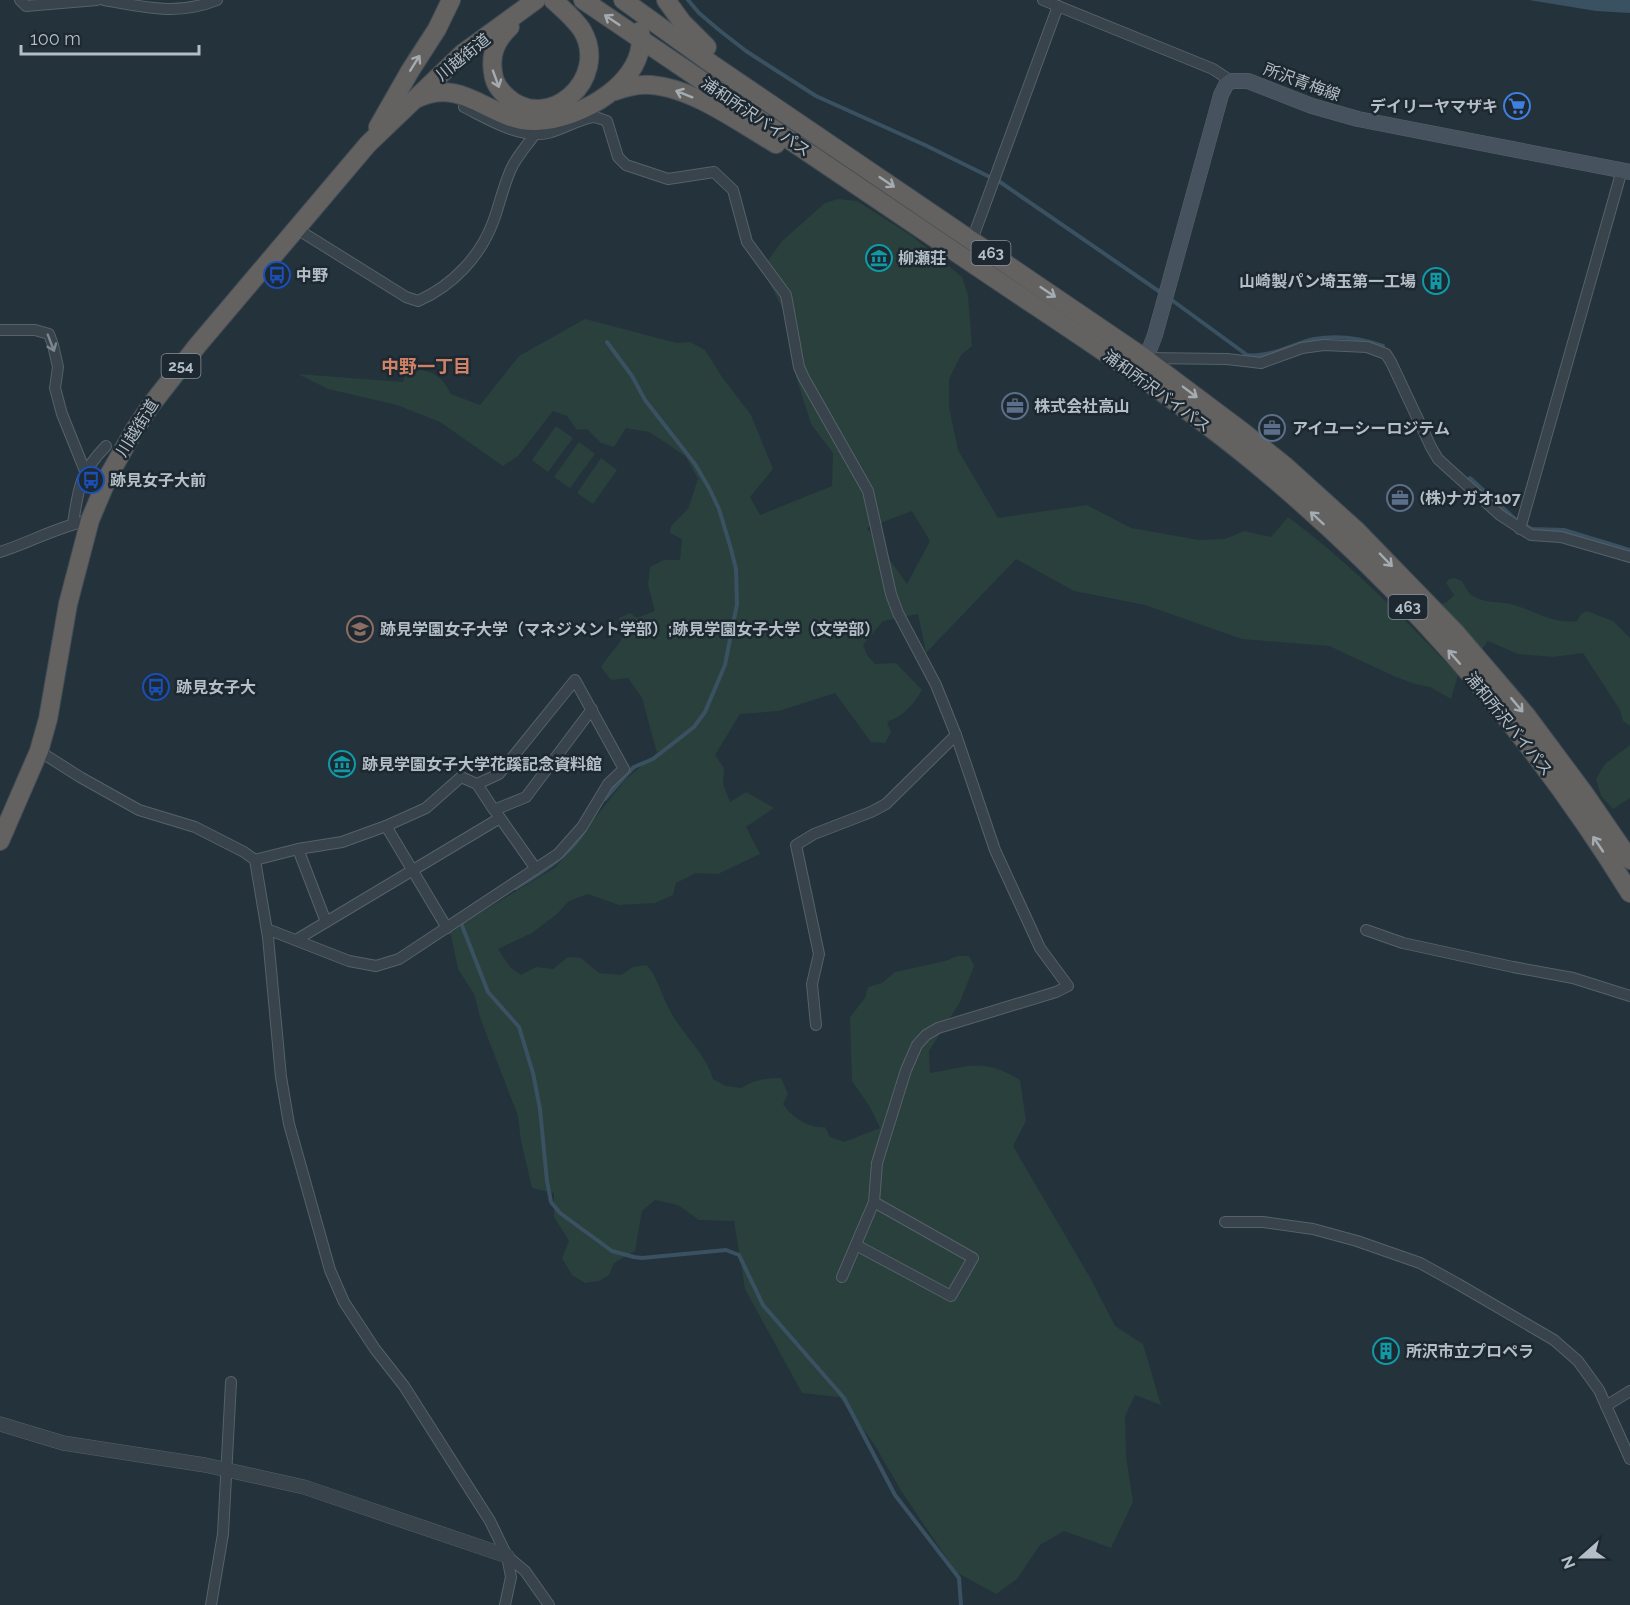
<svg xmlns="http://www.w3.org/2000/svg" width="1630" height="1605" font-family="Raleway,'Noto Sans JP',sans-serif">
  <style>
    .green { fill: #29403d; fill-rule: evenodd }
    .water { fill: #395161 }
    .lines { fill: none; stroke-linecap: round; stroke-linejoin: round }
    .stream { stroke: #395161; stroke-width: 4 }
    .minor-casing { stroke: #566169; stroke-width: 12 }
    .tertiary-casing { stroke: #566169; stroke-width: 15 }
    .secondary-casing { stroke: #566169; stroke-width: 16 }
    .trunk-casing { stroke: #434e56; stroke-width: 20 }
    .minor { stroke: #38434b; stroke-width: 10 }
    .tertiary { stroke: #38434b; stroke-width: 14 }
    .secondary { stroke: #46535e; stroke-width: 15 }
    .trunk { stroke: #646260; stroke-width: 18 }
    .oneway { stroke: #a3acb2 }
    .oneway2 { stroke: #7c878f }
    .labels { text-anchor: middle; dominant-baseline: central; stroke-width: 5; stroke-linejoin: round; paint-order: stroke }
    .shield { fill: #1d2830; stroke: #86919a; stroke-width: 1.5 }
    .shield-label { font-size: 15px; font-weight: bold; fill: #b3bec7 }
    .street-label { font-size: 16px; fill: #b3bec7; stroke: #1d2830 }
    .poi-label { font-size: 16px; font-weight: bold; fill: #b3bec7; stroke: #1d2830; text-anchor: start }
    .neighbourhood-label { font-size: 18px; font-weight: bold; fill: #cf8266; stroke: #1d2830 }
  </style>
  <rect width="100%" height="100%" fill="#24323b"/>
  <g class="green">
    <path d="M 838,199 L 857,201 L 912,236 L 962,277 L 968,295 L 972,346 L 961,355 L 949,379 L 949,407 L 958,450 L 998,518 L 1087,505 L 1131,528 L 1199,540 L 1225,539 L 1244,531 L 1271,537 L 1288,517 C 1350,563 1405,619 1458,675 L 1451,699 L 1430,687 L 1415,684 L 1396,677 L 1329,646 L 1242,639 L 1145,605 L 1074,591 L 1016,559 L 926,653 L 918,614 L 883,621 L 863,645 L 867,655 L 875,664 L 896,663 L 922,690 C 912,707 904,715 887,722 L 891,732 L 885,743 L 871,742 L 835,693 L 779,711 L 740,714 L 715,755 L 724,768 L 723,784 L 730,802 L 746,792 L 774,808 L 746,827 L 760,854 L 718,874 L 696,873 L 676,883 L 673,895 L 655,903 L 619,905 L 588,894 L 569,901 L 557,914 L 532,933 L 498,949 L 510,967 L 521,975 L 536,967 L 553,969 L 568,957 L 581,958 L 599,973 L 621,975 L 633,967 L 647,965 C 660,981 663,1002 675,1019 C 688,1040 706,1055 713,1079 L 726,1086 L 741,1088 C 754,1080 766,1078 781,1078 L 788,1094 L 783,1104 C 792,1117 809,1129 825,1127 L 830,1137 L 844,1142 L 880,1128 L 870,1107 L 852,1081 L 850,1017 L 865,998 L 868,987 L 882,983 L 895,972 L 945,961 L 958,956 L 969,956 L 974,966 L 960,1002 L 929,1051 L 930,1073 C 969,1067 982,1057 1020,1080 L 1026,1121 L 1013,1146 L 1092,1281 L 1115,1326 L 1143,1344 L 1161,1405 L 1135,1395 L 1125,1417 L 1126,1456 L 1133,1502 L 1111,1548 L 1064,1531 L 1040,1545 L 1017,1579 L 996,1594 L 956,1572 L 902,1492 L 874,1444 L 839,1397 L 802,1393 L 745,1289 L 734,1221 L 699,1220 L 678,1205 L 655,1200 L 642,1211 L 635,1251 L 614,1263 L 609,1275 L 599,1281 L 585,1283 L 572,1275 L 562,1258 L 569,1241 L 554,1217 L 554,1193 L 532,1188 L 521,1141 L 518,1116 L 481,1020 L 474,994 L 458,969 L 450,931 L 556,867 L 626,779 L 657,753 L 642,698 L 628,678 L 611,680 L 601,667 C 608,655 618,647 624,635 L 619,618 L 630,613 L 637,618 L 655,611 L 648,585 L 650,567 L 664,560 L 680,560 L 682,539 L 670,533 L 671,526 L 688,509 L 698,479 L 686,457 L 669,445 L 649,432 L 626,428 L 614,447 L 601,443 L 587,429 L 577,430 L 567,416 L 553,411 L 518,456 L 503,466 L 440,422 L 397,405 L 328,389 L 298,374 L 403,382 L 408,366 C 431,373 439,371 451,394 L 480,405 L 519,356 L 585,319 L 677,343 L 690,342 L 705,350 L 722,377 L 751,415 L 773,469 L 750,497 L 760,515 L 832,486 L 833,453 L 811,424 L 793,367 L 786,315 L 762,269 L 782,241 L 825,203 ZM 912,511 L 930,541 L 907,584 L 867,528 Z"/>
    <polygon points="556,426 573,438 548,472 532,460"/>
    <polygon points="579,442 595,454 570,488 554,477"/>
    <polygon points="601,458 617,470 593,504 577,493"/>
    <path d="M 1455,578 L 1462,581 C 1465,587 1467,592 1473,596 C 1484,602 1493,602 1505,603 C 1531,607 1550,625 1577,621 L 1581,614 L 1587,611 L 1613,621 L 1630,638 L 1630,726 L 1623,721 L 1620,710 L 1583,653 L 1553,657 L 1518,654 L 1488,641 L 1482,649 L 1437,606 L 1447,602 L 1454,595 L 1446,583 L 1449,579 Z"/>
    <polygon points="1630,745 1630,798 1613,809 1601,796 1596,779 1605,764"/>
  </g>
  <polygon class="water" points="1529,0 1630,0 1630,13 1596,11"/>
  <g class="lines">
    <g class="stream">
      <polyline points="688,0 699,13 719,30 746,51 816,96 927,146 1000,182 1163,294"/>
      <path d="M 1169,298 L 1247,355 C 1269,358 1293,344 1314,339 C 1337,335 1361,338 1383,346"/>
      <polyline points="1470,478 1515,519"/>
      <polyline points="1524,525 1532,529 1564,530 1630,550"/>
      <polyline points="605,799 628,773 634,767 653,759 694,727 705,712 725,665 737,604 736,569 731,549 719,509 709,488 695,464 645,400 632,376 607,342"/>
      <path d="M 516,888 C 542,872 568,857 585,830"/>
      <polyline points="464,921 461,923 488,992 519,1027 533,1073 540,1109 547,1181 551,1202 560,1213 612,1251 634,1257 642,1258 726,1250 739,1255 763,1305 844,1398 895,1495 959,1578 961,1605"/>
    </g>
    <defs>
      <g id="minor">
        <polyline points="20,0 26,6 97,0"/>
        <path d="M 104,0 C 144,7 177,16 217,0"/>
        <polyline points="1043,0 1213,69 1231,81"/>
        <path d="M 464,107 C 488,119 520,139 548,133 C 561,130 582,118 593,117 C 597,117 603,120 607,121 L 618,157 L 626,165 L 668,179 L 714,172 L 733,190 L 747,242 L 786,295 L 799,367 L 804,378 L 868,491 L 891,594 L 898,613 L 936,685 L 956,735 L 995,850 L 1040,948 L 1068,986 L 1056,992 L 938,1028 L 926,1035 L 917,1045 L 906,1070 L 877,1163 L 874,1202 L 842,1277"/>
        <path d="M 297,229 L 406,297 L 418,301 C 452,286 480,257 493,222 C 500,204 504,182 513,165 C 519,154 528,144 535,134"/>
        <polyline points="972,240 1058,6"/>
        <polyline points="0,330 35,330 49,334 53,345 58,367 55,388 62,414 85,471"/>
        <polyline points="1147,358 1227,359 1261,363 1302,348 1324,345 1367,347 1386,354 1391,362 1431,447 1438,459 1500,515 1531,535 1561,537 1630,557"/>
        <path d="M 73,523 C 79,487 79,474 106,446"/>
        <polyline points="1520,529 1622,170"/>
        <path d="M 0,552 C 31,542 59,526 90,520"/>
        <polyline points="39,751 80,777 139,810 195,827 244,852 255,860 268,937 281,1077 289,1124 330,1270 344,1302 375,1349 404,1386 490,1521 507,1556 511,1577 505,1605"/>
        <polyline points="496,812 536,869"/>
        <polyline points="386,826 447,928"/>
        <polyline points="298,849 326,922"/>
        <polyline points="255,860 298,849 342,842 386,826 426,808 461,777 477,784 494,810 526,797 592,709"/>
        <polyline points="267,929 349,961 376,966 399,959 558,854 582,827 608,784 624,769 575,680 499,774 477,784"/>
        <polyline points="1366,930 1403,943 1513,967 1573,978 1630,996"/>
        <polyline points="296,940 500,818"/>
        <polyline points="816,1025 812,984 819,954 796,845 814,834 871,812 886,804 956,735"/>
        <polyline points="1225,1222 1263,1222 1313,1229 1357,1241 1420,1263 1458,1284 1554,1340 1578,1361 1599,1390 1630,1459"/>
        <polyline points="856,1245 951,1296 973,1258 874,1202"/>
        <polyline points="1606,1406 1630,1391"/>
        <polyline points="507,1556 525,1571 549,1605"/>
        <polyline points="211,1605 223,1534 231,1382"/>
      </g>
      <polyline id="tertiary" points="0,1424 63,1443 205,1465 304,1487 507,1556"/>
      <polyline id="secondary" points="1136,366 1150,348 1155,335 1221,95 1226,85 1231,81 1248,81 1312,106 1358,119 1630,172"/>
      <g id="trunk">
        <path d="M 583,0 C 716,90 849,181 982,270 C 1084,339 1189,405 1282,486 C 1418,603 1536,741 1630,893"/>
        <polyline points="623,0 716,67 1143,357 1243,432 1284,465 1357,531 1456,633 1526,715 1584,793 1630,860"/>
        <polyline points="666,0 682,22 707,47"/>
        <path d="M 510,27 C 496,40 490,54 493,72 C 494,83 499,89 506,96 C 547,135 611,79 582,30 C 574,18 563,9 553,0"/>
        <path d="M 615,91 C 626,87 639,84 651,85 C 693,88 740,123 776,144"/>
        <path d="M 418,98 C 464,76 493,123 536,121 C 580,120 649,81 640,31"/>
        <polyline points="378,127 410,71 437,29 451,0"/>
        <polyline points="0,841 39,751 48,719 68,604 90,520 109,475 135,429 151,405 197,346 368,144 463,53 536,0"/>
      </g>
    </defs>
    <use href="#minor" class="minor-casing"/>
    <use href="#tertiary" class="tertiary-casing"/>
    <use href="#secondary" class="secondary-casing"/>
    <use href="#trunk" class="trunk-casing"/>
    <use href="#minor" class="minor"/>
    <use href="#tertiary" class="tertiary"/>
    <use href="#secondary" class="secondary"/>
    <use href="#trunk" class="trunk"/>
  </g>
  <defs><path id="oneway-shaft" d="M-6 0H5M1.5-3L5.5 0L1.5 3" fill="none" stroke-width="1.6" stroke-linecap="round" stroke-linejoin="round" transform="scale(1.5)"/></defs>
  <g class="oneway">
    <use href="#oneway-shaft" transform="translate(612 20) rotate(-146)"/>
    <use href="#oneway-shaft" transform="translate(415 63) rotate(-58)"/>
    <use href="#oneway-shaft" transform="translate(496 79) rotate(70)"/>
    <use href="#oneway-shaft" transform="translate(684 94) rotate(-158)"/>
    <use href="#oneway-shaft" transform="translate(887 182) rotate(34)"/>
    <use href="#oneway-shaft" transform="translate(1048 292) rotate(34)"/>
    <use href="#oneway-shaft" transform="translate(1190 392) rotate(37)"/>
    <use href="#oneway-shaft" transform="translate(1317 518) rotate(-137)"/>
    <use href="#oneway-shaft" transform="translate(1386 560) rotate(46)"/>
    <use href="#oneway-shaft" transform="translate(1454 657) rotate(-131)"/>
    <use href="#oneway-shaft" transform="translate(1517 705) rotate(50)"/>
    <use href="#oneway-shaft" transform="translate(1598 844) rotate(-124)"/>
  </g>
  <use class="oneway2" href="#oneway-shaft" transform="translate(51 343) rotate(69)"/>
  <defs>
    <symbol id="supermarket-ring" viewBox="-11 -11 22 22"><circle r="9.5" fill="#1d2830" stroke="#3f7fe0" stroke-width="1.5"/><path d="M-6-5.5h2.5l.6 2H6L4.5 2H-2.5L-4.4-4H-6ZM-1.5 3.2a1.3 1.3 0 1 0 .1 0ZM3 3.2a1.3 1.3 0 1 0 .1 0Z" fill="#3f7fe0"/></symbol>
    <symbol id="museum-ring" viewBox="-11 -11 22 22"><circle r="9.5" fill="#1d2830" stroke="#0f9aa8" stroke-width="1.5"/><path d="M0-6L6-3V-2H-6V-3ZM-5-1h2V3h-2ZM-1-1h2V3h-2ZM3-1h2V3H3ZM-6 4H6V6H-6Z" fill="#0f9aa8"/></symbol>
    <symbol id="bus-ring" viewBox="-11 -11 22 22"><circle r="9.5" fill="#1d2830" stroke="#1a4fb4" stroke-width="1.5"/><path d="M-5-6H5V4H4V6H2V4H-2V6H-4V4H-5ZM-3.5-4V0h7V-4ZM-3.5 1.2v1.5H-2V1.2ZM2 1.2v1.5H3.5V1.2Z" fill="#1a4fb4"/></symbol>
    <symbol id="building-ring" viewBox="-11 -11 22 22"><circle r="9.5" fill="#1d2830" stroke="#0f9aa8" stroke-width="1.5"/><path d="M-4-6H4V6H1V3H-1V6H-4ZM-2.5-4.3h1.7v1.8h-1.7ZM.8-4.3h1.7v1.8H.8ZM-2.5-1h1.7V.8h-1.7ZM.8-1h1.7V.8H.8Z" fill="#0f9aa8"/></symbol>
    <symbol id="office-ring" viewBox="-11 -11 22 22"><circle r="9.5" fill="#1d2830" stroke="#5c6f8a" stroke-width="1.5"/><path d="M-6-3h4V-5.5h4V-3h4V5H-6ZM-1-4.5V-3h2v-1.5ZM-6 0V1H6V0Z" fill="#5c6f8a"/></symbol>
    <symbol id="university-ring" viewBox="-11 -11 22 22"><circle r="9.5" fill="#1d2830" stroke="#8d6e63" stroke-width="1.5"/><path d="M0-5L7-2L0 1L-7-2ZM-4 1L0 2.5L4 1V4Q0 6-4 4Z" fill="#8d6e63"/></symbol>
  </defs>
  <g fill-rule="evenodd">
    <use href="#supermarket-ring" x="1502" y="91" width="30" height="30"/>
    <use href="#museum-ring" x="864" y="243" width="30" height="30"/>
    <use href="#bus-ring" x="262" y="260" width="30" height="30"/>
    <use href="#building-ring" x="1421" y="266" width="30" height="30"/>
    <use href="#office-ring" x="1000" y="391" width="30" height="30"/>
    <use href="#office-ring" x="1257" y="413" width="30" height="30"/>
    <use href="#bus-ring" x="76" y="465" width="30" height="30"/>
    <use href="#office-ring" x="1385" y="483" width="30" height="30"/>
    <use href="#university-ring" x="345" y="614" width="30" height="30"/>
    <use href="#bus-ring" x="141" y="672" width="30" height="30"/>
    <use href="#museum-ring" x="327" y="749" width="30" height="30"/>
    <use href="#building-ring" x="1371" y="1336" width="30" height="30"/>
  </g>
  <g class="labels">
    <g class="shield">
      <rect x="971.5" y="241" width="39" height="24" rx="4.5"/>
      <rect x="161.5" y="354" width="39" height="24" rx="4.5"/>
      <rect x="1388.5" y="595" width="39" height="24" rx="4.5"/>
    </g>
    <g class="shield-label">
      <text x="991" y="253">463</text>
      <text x="181" y="366">254</text>
      <text x="1408" y="607">463</text>
    </g>
    <g class="street-label">
      <text transform="translate(463 57) rotate(-39)">川越街道</text>
      <text transform="translate(1302 82) rotate(20)">所沢青梅線</text>
      <text transform="translate(756 117) rotate(34)">浦和所沢バイパス</text>
      <text transform="translate(1157 391) rotate(36)">浦和所沢バイパス</text>
      <text transform="translate(137 428) rotate(-58)">川越街道</text>
      <text transform="translate(1509 724) rotate(51)">浦和所沢バイパス</text>
    </g>
    <g class="poi-label">
      <text x="1498" y="106" text-anchor="end">デイリーヤマザキ</text>
      <text x="898" y="258">柳瀬荘</text>
      <text x="296" y="275">中野</text>
      <text x="1416" y="281" text-anchor="end">山崎製パン埼玉第一工場</text>
      <text x="1034" y="406">株式会社高山</text>
      <text x="1292" y="428">アイユーシーロジテム</text>
      <text x="110" y="480">跡見女子大前</text>
      <text x="1420" y="498">(株)ナガオ107</text>
      <text x="380" y="629">跡見学園女子大学（マネジメント学部）;跡見学園女子大学（文学部）</text>
      <text x="176" y="687">跡見女子大</text>
      <text x="362" y="764">跡見学園女子大学花蹊記念資料館</text>
      <text x="1406" y="1351">所沢市立プロペラ</text>
    </g>
    <g class="neighbourhood-label">
      <text x="426" y="366">中野一丁目</text>
    </g>
  </g>
  <g transform="translate(1582 1557) rotate(249)" stroke="#1d2830" stroke-width="4.5" paint-order="stroke">
  <path d="M0-4.5L10 22L0 15L-10 22Z" fill="#b3bec7"/>
  <text y="-9" font-size="16" font-weight="bold" text-anchor="middle" fill="#b3bec7">N</text>
  </g>
  <path d="M21 45v9h178v-9" fill="none" stroke="#b3bec7" stroke-width="3"/>
  <text x="30" y="45" font-size="18" fill="#b3bec7" stroke="#1d2830" stroke-width="4.5" paint-order="stroke">100 m</text>
</svg>
